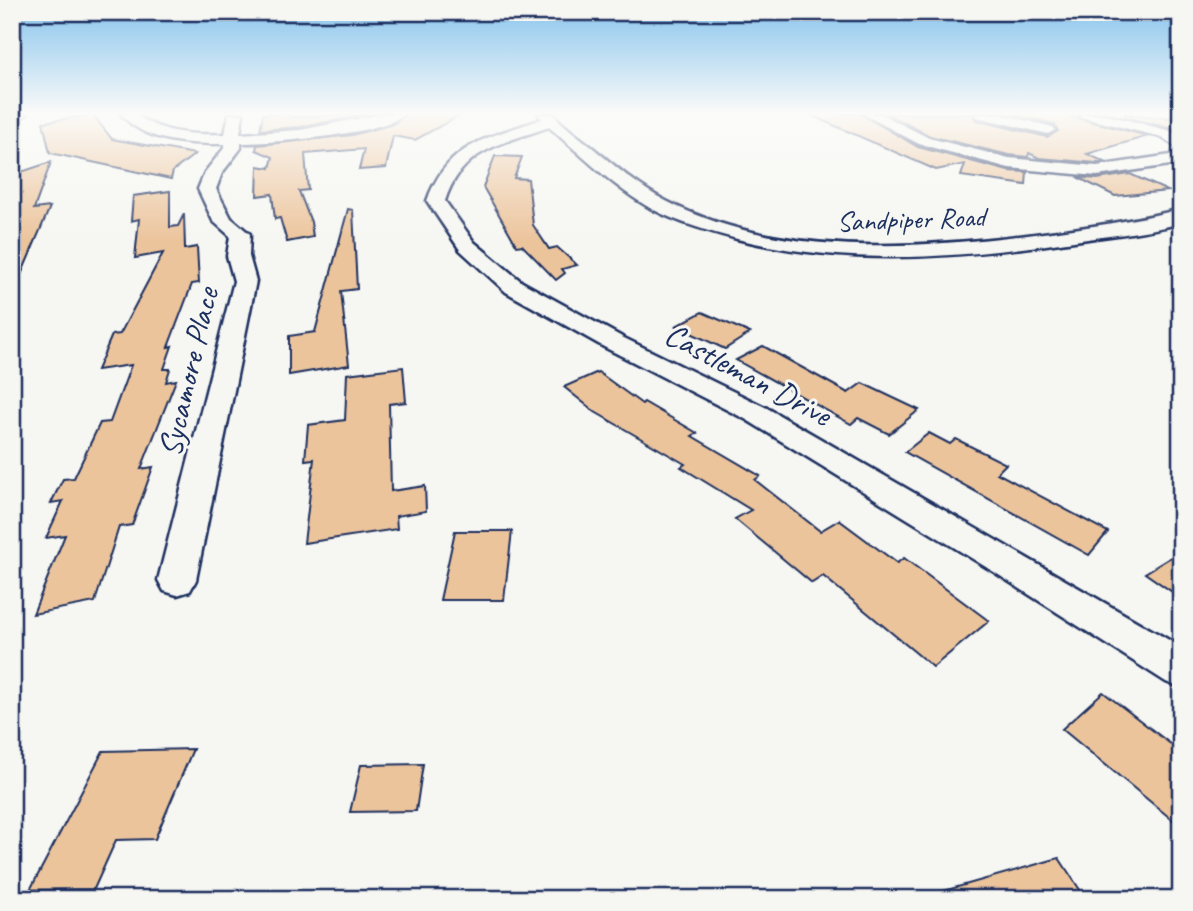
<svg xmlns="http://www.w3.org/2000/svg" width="1193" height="911" font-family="Caveat,sans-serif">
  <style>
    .building { fill: #ecc49c; stroke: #1b2f5e; stroke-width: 2 }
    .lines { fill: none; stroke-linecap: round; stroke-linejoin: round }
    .minor-casing { stroke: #1b2f5e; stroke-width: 5 }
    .minor { fill: #f6f6f2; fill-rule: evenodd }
    .labels { text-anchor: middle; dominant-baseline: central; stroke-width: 6; stroke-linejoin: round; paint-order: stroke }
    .far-street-label { font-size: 28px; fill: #1b2f5e; stroke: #f6f6f2 }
    .street-label { font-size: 33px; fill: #1b2f5e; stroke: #f6f6f2 }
  </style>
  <rect width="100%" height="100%" fill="#f6f6f2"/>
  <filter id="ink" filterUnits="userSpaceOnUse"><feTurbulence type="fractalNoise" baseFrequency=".0143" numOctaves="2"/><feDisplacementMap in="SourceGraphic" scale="14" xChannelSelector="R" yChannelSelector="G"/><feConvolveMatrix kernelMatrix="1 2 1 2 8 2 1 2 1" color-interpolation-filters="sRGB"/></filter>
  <g filter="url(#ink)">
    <g class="building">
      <polygon points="263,114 289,114 289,117 370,114 300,127 260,130"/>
      <polygon points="406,114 462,114 415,140 393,136 386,168 359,170 364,149 305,154 308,190 299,191 311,222 313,237 287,242 280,218 275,219 272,194 257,196 258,166 270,168 273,157 256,150 257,145 352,135 393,124"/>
      <polygon points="808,114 861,114 918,147 1008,171 1027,172 1026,185 961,176 965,164 936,170"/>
      <polygon points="887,114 972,114 976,120 1047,137 1058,131 1054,124 1010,114 1061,114 1148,136 1087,154 1105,162 1097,163 1039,158 1029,153 1028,157 1009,155 930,136"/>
      <polygon points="1125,114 1181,119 1181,127 1173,129 1125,117"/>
      <polygon points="93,115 112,139 195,154 173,171 171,179 50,153 43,122"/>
      <polygon points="495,156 522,157 514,178 528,179 533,225 549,249 557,247 577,265 562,269 565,273 556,280 522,245 517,246 483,187"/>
      <polygon points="51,162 34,209 50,207 12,296 12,175"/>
      <polygon points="1130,174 1168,191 1115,196 1077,177 1097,179"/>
      <polygon points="170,191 170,227 178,226 184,214 185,249 197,247 199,283 192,284 168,347 172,346 164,369 170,369 166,382 176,380 141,469 153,467 132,525 119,527 95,602 33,614 65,535 46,538 63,501 51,503 63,479 74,478 100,423 110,422 131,365 97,370 112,335 120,334 163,253 135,258 139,219 131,221 133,196"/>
      <polygon points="348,209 353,210 357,289 341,291 349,365 289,375 289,336 315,332"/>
      <polygon points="702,312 750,333 725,349 676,326"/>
      <polygon points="763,346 848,393 862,383 919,410 889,434 858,418 851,424 736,360"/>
      <polygon points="403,367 406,402 389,404 391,491 425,486 426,511 396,516 397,529 304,543 314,459 305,460 308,425 345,420 347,374"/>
      <polygon points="598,372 642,404 644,402 697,433 692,436 760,476 755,480 820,531 839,520 897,563 904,558 989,621 933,667 823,576 812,583 735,519 751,510 681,467 685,464 595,412 564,387"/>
      <polygon points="929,433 950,444 956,439 1006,464 997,473 1108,532 1089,555 905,452"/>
      <polygon points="455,531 512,531 504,600 440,600"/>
      <polygon points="1181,551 1181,598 1145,573"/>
      <polygon points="1103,692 1181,752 1181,827 1062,729"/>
      <polygon points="193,749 155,839 116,840 94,889 30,890 103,751"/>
      <polygon points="423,764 416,811 350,812 361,765"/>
      <polygon points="1059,858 1086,899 941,899 940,892"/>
    </g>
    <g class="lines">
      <defs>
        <g id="minor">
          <polygon points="12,114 27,114 12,125"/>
          <path d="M 121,114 L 136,114 C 160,134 194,135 225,134 L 229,114 L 243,114 L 240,134 L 300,130 L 383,114 L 404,114 C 382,135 273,143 241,143 L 241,148 L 222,173 L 216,189 L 231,218 L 250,234 L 249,256 L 256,281 L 196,580 L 190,591 L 177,595 L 164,591 L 158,580 L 234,281 L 227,256 L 230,236 L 213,221 L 198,189 L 205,172 L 225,147 L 225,144 C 190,144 145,143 121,114 Z"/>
          <path d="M 538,114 L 553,114 C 564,127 580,137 593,148 C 616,167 639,187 666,201 C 777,258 915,249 1035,234 C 1084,228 1133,221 1181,209 L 1181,222 L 1173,225 C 1141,233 1106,236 1074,241 C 961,258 848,267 737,239 C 708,231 679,223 652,209 C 614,188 582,155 549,127 C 502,144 462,148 445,201 L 474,242 L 522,282 L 622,337 L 767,408 L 1181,647 L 1181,688 L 1166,682 L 994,572 L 747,420 L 604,347 L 506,292 L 460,250 L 427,201 C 447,143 490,137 542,119 Z"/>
          <polygon points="863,114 881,114 929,138 1009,158 1097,166 1171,155 1181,158 1181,168 1170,165 1097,176 1009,168 919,144"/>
          <polygon points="975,114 999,114 1053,127 1055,130 1048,134 977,117"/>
          <polygon points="1079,114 1103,114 1171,131 1181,138 1181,150 1161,137 1081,117"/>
        </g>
      </defs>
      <use href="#minor" class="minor-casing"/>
      <use href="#minor" class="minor"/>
    </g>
  </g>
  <linearGradient id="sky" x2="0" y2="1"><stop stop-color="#86c3ed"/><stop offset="0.47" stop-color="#fbfbf9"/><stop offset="1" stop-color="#fbfbf9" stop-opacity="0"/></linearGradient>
  <rect width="1193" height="241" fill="url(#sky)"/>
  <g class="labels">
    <g class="far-street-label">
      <text transform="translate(911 219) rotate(-2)">Sandpiper Road</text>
    </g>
    <g class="street-label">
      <text transform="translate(188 372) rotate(-77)">Sycamore Place</text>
      <text transform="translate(748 374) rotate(28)">Castleman Drive</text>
    </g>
  </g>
  <rect width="1193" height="911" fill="none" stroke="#f6f6f2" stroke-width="42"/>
  <rect x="21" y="21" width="1151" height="869" fill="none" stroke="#1b2f5e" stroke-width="2.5" filter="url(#ink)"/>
</svg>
